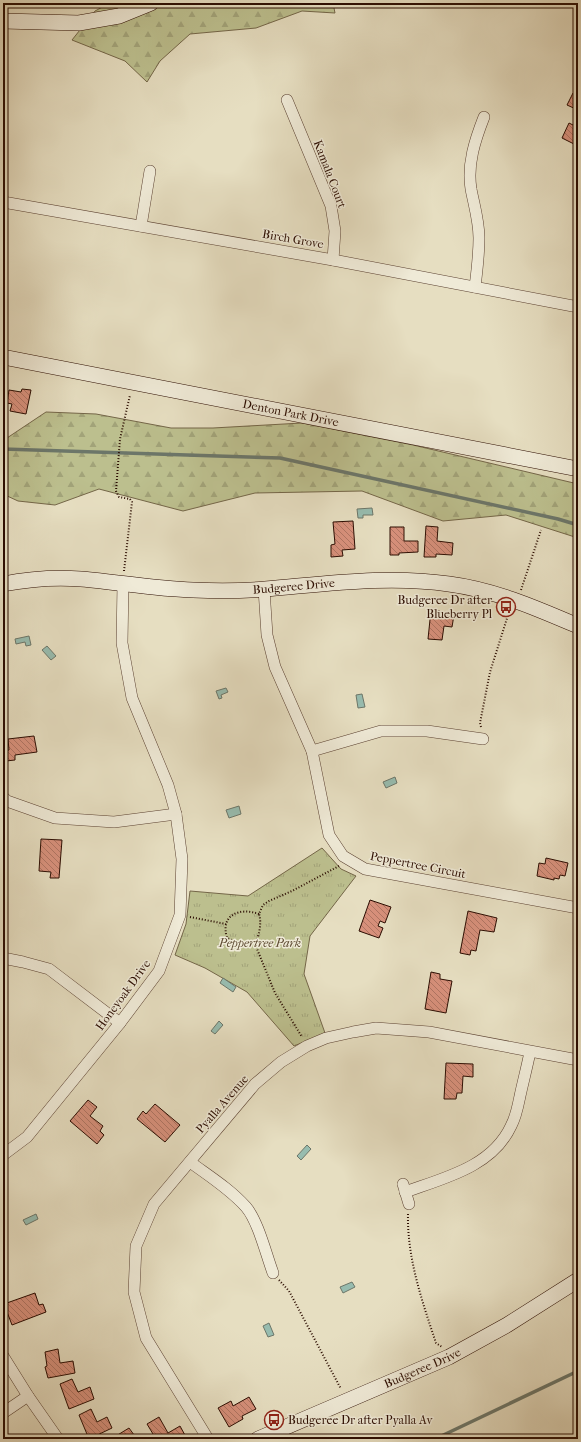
<svg xmlns="http://www.w3.org/2000/svg" width="581" height="1442" font-family="'IM FELL French Canon',serif">
  <style>
    .forest { fill: url(#forest-firs); stroke: #746648 }
    .park { fill: url(#park-tufts); stroke: #746648 }
    .water { fill: #97bcaf; stroke: #6c7669 }
    .lines { fill: none; stroke-linecap: round; stroke-linejoin: round }
    .stream { stroke: #6c7669; stroke-width: 3.5 }
    .building { fill: url(#building-back-hatch); stroke: #2b0c01 }
    .street-casing { stroke: #5a4031; stroke-width: 12 }
    .secondary-casing { stroke: #2b0c01; stroke-width: 16 }
    .path { stroke: #2b0c01; stroke-width: 2; stroke-dasharray: 1 2; stroke-linecap: butt }
    .street { stroke: #efead7; stroke-width: 11 }
    .secondary { stroke: #efead7; stroke-width: 15 }
    .labels { text-anchor: middle; dominant-baseline: central; stroke-width: 3; stroke-linejoin: round; paint-order: stroke }
    .street-label { font-size: 12px; fill: #2b0c01; stroke: #efead7 }
    .poi-label { font-size: 12px; fill: #2b0c01; stroke: #efead7; text-anchor: end }
    .park-label { font-size: 12px; font-style: italic; fill: #5e4b32; stroke: #efead7 }
  </style>
  <defs>
    <pattern id="forest-firs" width="22" height="20" patternUnits="userSpaceOnUse"><rect width="22" height="20" fill="#bcbf8e"/><path d="M5 1l3.5 6h-7zM16 11l3.5 6h-7z" fill="#a2a379"/></pattern>
    <pattern id="park-tufts" width="24" height="20" patternUnits="userSpaceOnUse"><rect width="24" height="20" fill="#bcbf8e"/><path d="M3 7l-1-3M5 7V3M7 7l1-3M15 17l-1-3M17 17v-4M19 17l1-3" fill="none" stroke="#a2a379"/></pattern>
    <pattern id="building-back-hatch" width="6" height="6" patternUnits="userSpaceOnUse"><rect width="6" height="6" fill="#d7907b"/><path d="M-1 5l2 2M0 0l6 6M5-1l2 2" fill="none" stroke="#af7462"/></pattern>
  </defs>
  <rect width="100%" height="100%" fill="#e6dec1"/>
  <filter id="stains"><feTurbulence type="fractalNoise" baseFrequency=".005" numOctaves="4"/><feColorMatrix values="0 0 0 0 .2 0 0 0 0 .09 0 0 0 0 .02 0 0 0 .5 -.17"/></filter>
  <radialGradient id="worn" r=".72"><stop offset=".6" stop-color="#630" stop-opacity="0"/><stop offset="1" stop-color="#630" stop-opacity=".3"/></radialGradient>
  <g class="forest">
    <polygon points="110,3 333,3 335,13 302,11 256,28 190,34 160,61 147,82 125,61 72,40 95,11"/>
    <polygon points="46,412 96,414 171,428 213,428 302,423 413,445 578,484 578,538 506,515 443,521 362,491 255,493 183,511 99,489 55,505 18,501 3,494 3,435 7,438"/>
  </g>
  <polygon class="park" points="322,848 341,869 356,876 310,936 304,974 325,1033 294,1046 247,992 205,968 175,955 186,924 190,891 248,896"/>
  <g class="water">
    <polygon points="372,508 373,515 363,515 363,518 358,518 357,509"/>
    <polygon points="29,636 31,645 26,646 25,642 16,644 15,639"/>
    <polygon points="47,646 56,656 51,660 42,650"/>
    <polygon points="226,688 228,692 221,695 222,698 219,699 216,691"/>
    <polygon points="362,694 365,707 358,708 356,695"/>
    <polygon points="395,777 397,783 386,788 383,782"/>
    <polygon points="239,806 241,814 229,818 226,810"/>
    <polygon points="223,978 236,987 233,992 220,983"/>
    <polygon points="219,1021 223,1025 215,1034 211,1031"/>
    <polygon points="307,1145 311,1149 301,1160 297,1156"/>
    <polygon points="36,1214 38,1219 26,1225 23,1220"/>
    <polygon points="352,1282 355,1287 343,1293 340,1287"/>
    <polygon points="269,1323 274,1335 268,1337 263,1326"/>
  </g>
  <g class="lines">
    <g class="stream">
      <polyline points="3,449 280,458 558,519 578,525"/>
      <polyline points="435,1439 578,1371"/>
    </g>
  </g>
  <g class="building">
    <polygon points="573,93 578,96 578,110 567,105"/>
    <polygon points="578,120 578,146 562,138 569,123 575,126"/>
    <polygon points="3,389 7,390 4,403 3,403"/>
    <polygon points="22,389 31,390 26,414 10,411 12,404 7,403 9,390 21,392"/>
    <polygon points="353,521 355,549 342,550 343,556 331,557 331,545 335,544 333,522"/>
    <polygon points="426,526 438,527 437,541 453,543 452,555 436,554 436,557 424,557"/>
    <polygon points="390,527 404,527 404,541 418,541 418,552 399,553 399,555 390,555"/>
    <polygon points="431,610 440,611 440,614 454,615 452,627 444,626 442,640 428,639"/>
    <polygon points="34,736 37,752 15,755 15,760 6,761 5,751 9,750 8,739"/>
    <polygon points="41,839 62,840 59,878 50,878 51,872 39,871"/>
    <polygon points="546,858 568,863 565,876 560,875 559,879 554,878 554,880 537,876 539,863 545,864"/>
    <polygon points="370,900 391,907 385,923 380,921 378,926 383,928 379,938 359,931"/>
    <polygon points="468,911 497,918 494,932 480,930 476,951 471,950 470,955 460,953"/>
    <polygon points="431,972 440,974 440,979 452,981 446,1013 425,1009"/>
    <polygon points="446,1063 473,1064 473,1077 463,1076 462,1093 457,1093 456,1099 444,1099"/>
    <polygon points="88,1100 97,1107 90,1116 103,1126 100,1131 104,1135 97,1144 70,1121"/>
    <polygon points="155,1104 180,1125 165,1142 137,1119 143,1111 146,1114"/>
    <polygon points="35,1293 39,1305 43,1304 46,1312 12,1325 4,1304"/>
    <polygon points="58,1349 60,1363 73,1361 75,1373 48,1378 45,1367 47,1366 45,1352"/>
    <polygon points="72,1379 78,1392 90,1387 94,1399 69,1409 60,1384"/>
    <polygon points="249,1397 256,1409 242,1416 243,1419 229,1427 218,1408 231,1401 233,1406"/>
    <polygon points="91,1409 97,1422 107,1417 112,1428 89,1439 79,1415"/>
    <polygon points="159,1417 168,1433 180,1426 186,1437 182,1439 156,1439 147,1424"/>
    <polygon points="129,1428 137,1439 118,1439 116,1436"/>
  </g>
  <g class="lines">
    <defs>
      <g id="street">
        <polyline points="287,100 331,206 335,231 333,260"/>
        <polyline points="3,202 333,260 578,307"/>
        <polyline points="141,226 150,171"/>
        <path d="M 475,287 C 477,271 479,254 479,238 C 479,221 474,205 471,189 C 467,164 475,140 484,117"/>
        <polyline points="264,589 267,635 275,667 312,751 329,835 343,856 365,869 578,908"/>
        <polyline points="312,751 381,731 427,731 483,739"/>
        <polyline points="3,797 7,801 55,818 114,822 176,814"/>
        <polyline points="3,958 23,962 49,969 120,1023"/>
        <polyline points="3,1155 27,1137 120,1023 159,971 180,915 182,859 176,814 168,785 132,698 122,643 123,584"/>
        <path d="M 190,1162 C 209,1176 230,1189 246,1207 C 258,1221 266,1254 273,1273"/>
        <polyline points="403,1184 409,1204"/>
        <path d="M 405,1192 C 444,1178 492,1167 511,1126 C 516,1117 518,1106 520,1096 C 523,1082 527,1067 530,1052"/>
        <polyline points="3,1356 28,1396 58,1439"/>
        <polyline points="3,1413 28,1396"/>
        <polyline points="208,1439 146,1338 134,1292 136,1246 154,1204 255,1084 281,1062 307,1046 326,1038 353,1032 376,1028 429,1032 578,1060"/>
      </g>
      <g id="secondary">
        <polyline points="3,21 79,23 119,16 151,3"/>
        <path id="s1" d="M 3,357 L 578,469"/>
        <path id="s2" d="M 3,584 C 29,579 55,577 81,579 C 118,582 155,589 193,590 C 217,591 241,591 265,589 C 326,584 388,575 449,584 C 495,590 536,608 578,626"/>
        <path id="s3" d="M 258,1439 L 449,1357 L 507,1325 L 578,1280"/>
      </g>
    </defs>
    <use href="#street" class="street-casing"/>
    <use href="#secondary" class="secondary-casing"/>
    <g class="path">
      <polyline points="124,571 132,502 130,499 119,497 116,491 120,439 130,395"/>
      <polyline points="521,590 541,530"/>
      <polyline points="481,727 480,723 490,672 509,612"/>
      <path d="M 259,914 C 239,907 220,915 227,938 L 237,942 L 255,944 C 259,936 262,923 259,914 L 263,905 L 269,901 L 292,891 L 339,866"/>
      <polyline points="190,917 226,924"/>
      <polyline points="255,944 275,993 302,1037"/>
      <path d="M 408,1214 C 407,1258 422,1301 436,1343 L 442,1347"/>
      <polyline points="279,1280 289,1291 341,1389"/>
    </g>
    <use href="#street" class="street"/>
    <use href="#secondary" class="secondary"/>
  </g>
  <defs>
    <symbol id="bus-ring" viewBox="-11 -11 22 22"><circle r="9.5" fill="#efead7" stroke="#8f2418" stroke-width="1.5"/><path d="M-5-6H5V4H4V6H2V4H-2V6H-4V4H-5ZM-3.5-4V0h7V-4ZM-3.5 1.2v1.5H-2V1.2ZM2 1.2v1.5H3.5V1.2Z" fill="#8f2418"/></symbol>
  </defs>
  <g fill-rule="evenodd">
    <use href="#bus-ring" x="495" y="596" width="22" height="22"/>
    <use href="#bus-ring" x="263" y="1409" width="22" height="22"/>
  </g>
  <g class="labels">
    <g class="street-label">
      <text transform="translate(330 174) rotate(69)">Kamala Court</text>
      <text transform="translate(293 239) rotate(10)">Birch Grove</text>
      <text stroke="none"><textPath href="#s1" startOffset="293">Denton Park Drive</textPath></text>
      <text stroke="none"><textPath href="#s2" startOffset="292">Budgeree Drive</textPath></text>
      <text transform="translate(418 865) rotate(11)">Peppertree Circuit</text>
      <text transform="translate(123 995) rotate(-54)">Honeyoak Drive</text>
      <text transform="translate(222 1104) rotate(-49)">Pyalla Avenue</text>
      <text stroke="none"><textPath href="#s3" startOffset="179">Budgeree Drive</textPath></text>
    </g>
    <g class="poi-label">
      <text x="492" y="600">Budgeree Dr after<tspan x="492" dy="14">Blueberry Pl</tspan></text>
      <text x="288" y="1420" text-anchor="start">Budgeree Dr after Pyalla Av</text>
    </g>
    <g class="park-label">
      <text x="260" y="943">Peppertree Park</text>
    </g>
  </g>
  <rect width="581" height="1442" fill="none" stroke="#e6dec1" stroke-width="16"/>
  <rect x="4" y="4" width="573" height="1434" fill="none" stroke="#2b0c01" stroke-width="2"/>
  <rect x="8" y="8" width="565" height="1426" fill="none" stroke="#2b0c01"/>
  <rect width="100%" height="100%" filter="url(#stains)"/>
  <rect width="100%" height="100%" fill="url(#worn)"/>
</svg>
